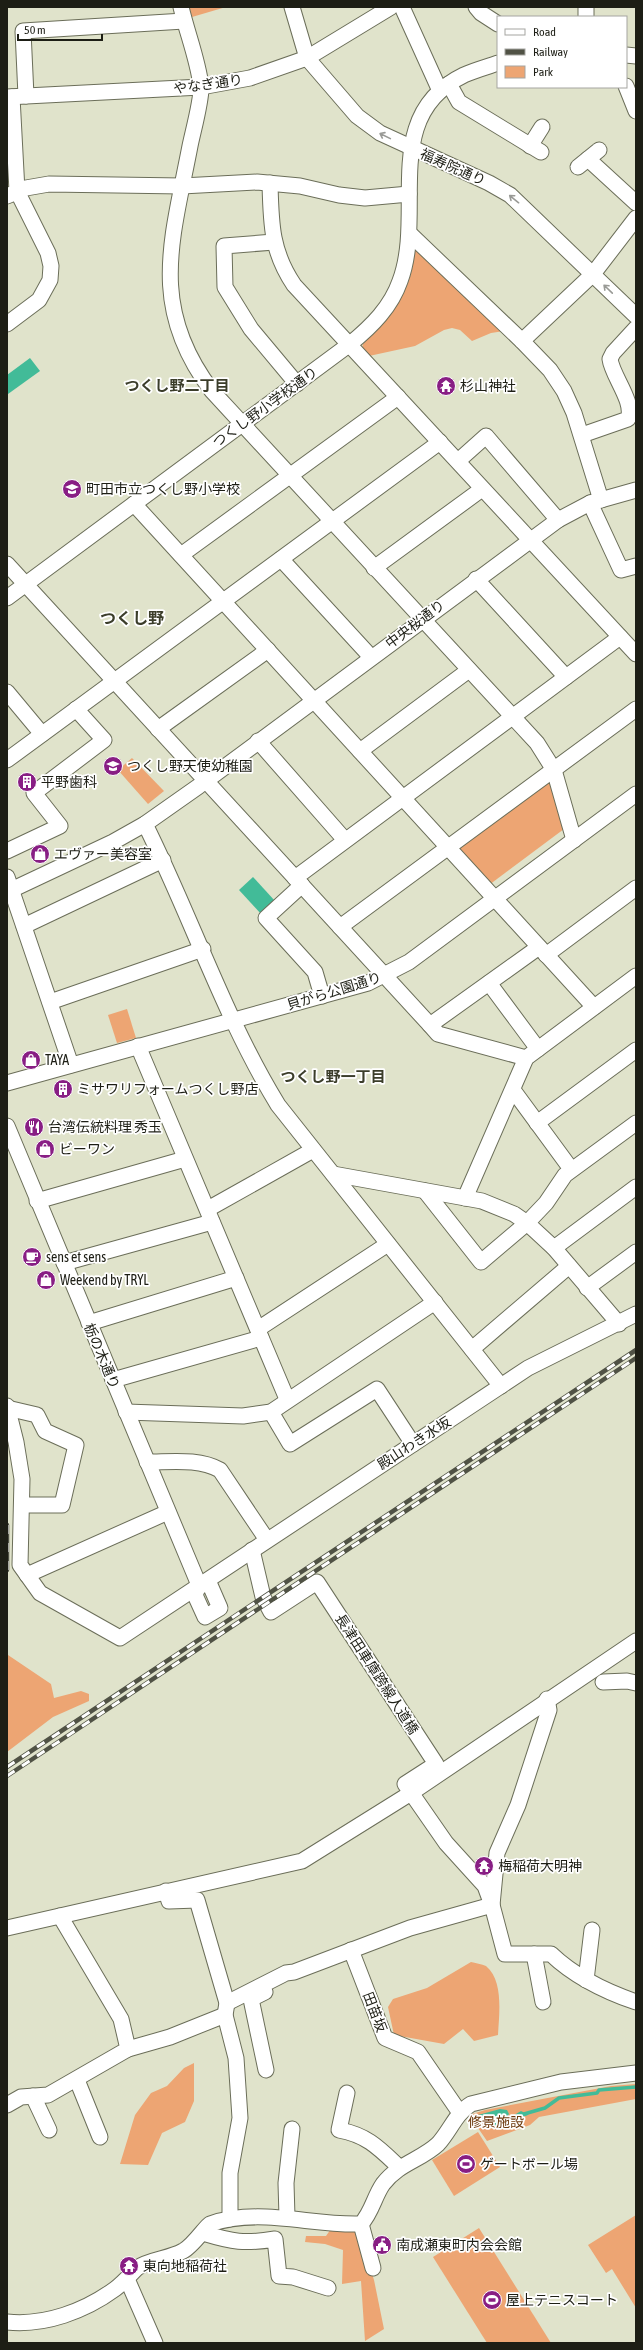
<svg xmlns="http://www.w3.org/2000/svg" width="643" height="2350" font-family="'Asap Condensed','Noto Sans JP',sans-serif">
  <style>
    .green { fill: #eda573 }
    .water { fill: #42bb98 }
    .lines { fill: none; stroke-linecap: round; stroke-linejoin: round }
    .stream { stroke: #42bb98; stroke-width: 3.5 }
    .minor-casing { stroke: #6b6e59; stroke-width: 17 }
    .minor { stroke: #fff; stroke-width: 15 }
    .rail-casing { stroke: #505245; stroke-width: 4.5 }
    .rail { stroke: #fff; stroke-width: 3; stroke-dasharray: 9; stroke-linecap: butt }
    .oneway { stroke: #999a96 }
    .labels { text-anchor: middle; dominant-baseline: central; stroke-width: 3.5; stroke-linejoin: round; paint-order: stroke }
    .street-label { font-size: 14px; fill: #1d1e15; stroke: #fff }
    .poi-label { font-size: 14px; fill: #1d1e15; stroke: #fff; text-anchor: start }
    .park-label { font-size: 14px; fill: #6d3a0e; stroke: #fff }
    .neighbourhood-label { font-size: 15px; font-weight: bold; fill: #3b3d2a; stroke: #fff }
    .quarter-label { font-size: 16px; font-weight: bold; fill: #3b3d2a; stroke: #fff }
  </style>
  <rect width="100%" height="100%" fill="#e0e3cb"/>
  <g class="green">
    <polygon points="189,7 226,7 192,17"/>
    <path d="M 420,250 L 504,331 L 491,333 L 472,341 L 460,330 L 452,328 L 444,330 L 415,346 L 369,356 L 362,349 L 363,344 C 389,320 414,288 414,251 Z"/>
    <polygon points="132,758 164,791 148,804 118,770"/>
    <polygon points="550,779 564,829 489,885 457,849"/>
    <polygon points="127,1009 136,1038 117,1043 108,1015"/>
    <polygon points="8,1655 51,1684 54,1698 81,1691 89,1694 89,1701 53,1717 7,1752"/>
    <path d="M 471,1962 C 475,1963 482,1964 486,1966 C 504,1981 499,2015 498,2035 L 474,2041 L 463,2029 L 444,2044 L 394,2035 L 388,2007 L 393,1999 L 427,1988 Z"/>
    <polygon points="194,2063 194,2101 185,2122 162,2133 148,2165 120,2164 135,2115 151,2093 167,2086 184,2068"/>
    <polygon points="636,2084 636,2099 539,2117 530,2125 487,2141 469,2115 485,2110 611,2086"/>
    <polygon points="478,2132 500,2167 454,2196 432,2160"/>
    <polygon points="636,2215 636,2308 612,2269 606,2273 588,2245"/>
    <polygon points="333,2226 357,2228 374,2280 384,2329 365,2341 361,2281 342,2284 343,2250 325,2244 305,2242 306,2236 326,2236"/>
    <polygon points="479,2228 551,2343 487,2343 433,2257"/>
  </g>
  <g class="water">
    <polygon points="30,358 40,371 8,394 7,375"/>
    <polygon points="253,877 275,901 261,914 239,890"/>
    <polygon points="500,2109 507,2110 509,2114 506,2118 509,2118 521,2111 525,2113 529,2113 528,2115 495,2126 485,2127 478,2115"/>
  </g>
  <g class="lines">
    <polyline class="stream" points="524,2114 545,2108 559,2098 597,2093 599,2090 636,2087"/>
    <defs>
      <g id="minor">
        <path d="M 181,7 C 187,33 198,60 201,86 C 202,99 193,131 190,146 C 172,240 148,307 212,391 L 537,743 L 554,770 L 574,840"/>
        <polyline points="292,7 307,58 357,116 380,133 489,183 510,195 636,316"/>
        <polyline points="402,7 440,91"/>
        <polyline points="476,7 481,13 498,24"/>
        <polyline points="586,17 586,7"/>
        <polyline points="626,55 636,56"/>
        <polyline points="449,84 459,102 541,152"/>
        <polyline points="626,86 636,111"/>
        <polyline points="26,96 23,31 184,21"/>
        <polyline points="7,97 201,87 250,78 307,58 391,7"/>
        <polyline points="530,146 542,127"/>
        <polyline points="588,159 636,203"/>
        <polyline points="578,167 599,150"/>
        <path d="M 270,183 C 271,223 271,251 294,285 L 636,654"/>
        <polyline points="7,196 26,188 49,184 182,186 257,182 300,186 339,195 365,198 409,194"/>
        <polyline points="410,234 522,341 550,370 564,391 574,413 601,500"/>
        <polyline points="274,242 224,246 225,287 251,329 297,384"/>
        <polyline points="7,324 39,300 50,280 51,266 48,253 17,191 12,97"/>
        <polyline points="522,341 593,274 636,218"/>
        <path d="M 582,435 L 628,419 C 635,402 612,376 610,359 L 613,353 L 636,328"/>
        <polyline points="458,461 486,436 558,520"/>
        <polyline points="590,503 621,570 636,566"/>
        <polyline points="134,504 594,1007"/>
        <polyline points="181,555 398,397"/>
        <polyline points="281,559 371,657"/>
        <polyline points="7,564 430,1025 438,1034 526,1058"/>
        <polyline points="374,568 482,489"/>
        <polyline points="476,579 566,677"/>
        <path d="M 7,598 L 350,344 C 372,326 391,307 400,281 C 426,212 379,116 464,75 C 475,70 487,67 498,63"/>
        <polyline points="7,692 42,734"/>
        <polyline points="158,729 268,650"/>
        <polyline points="258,741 345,840"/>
        <polyline points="360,751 469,670"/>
        <polyline points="7,760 440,442"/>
        <path d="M 145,824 C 191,916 224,1017 278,1105 L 501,1386"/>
        <polyline points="7,851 60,826 34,793 104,740 76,709"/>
        <polyline points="7,877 71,1065"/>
        <polyline points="295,878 620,637"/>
        <polyline points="302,885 266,918 315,972 322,996"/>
        <polyline points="7,892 113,842 145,824 199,786 558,520 590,503 636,490"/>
        <polyline points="24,926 163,860"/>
        <polyline points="340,927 636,709"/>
        <polyline points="546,955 636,888"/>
        <polyline points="489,983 538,1049"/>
        <polyline points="50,1002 203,949"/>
        <polyline points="430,1025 539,947"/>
        <polyline points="138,1046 287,1399"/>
        <polyline points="7,1083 368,983 409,962 636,794"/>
        <polyline points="513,1090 571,1169"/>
        <polyline points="537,1123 636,1050"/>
        <polyline points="7,1126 199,1585"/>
        <polyline points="333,1174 482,1201 514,1214 527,1223 554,1248 619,1324"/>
        <polyline points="425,1191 481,1262 527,1223 546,1203 565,1175 636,1123"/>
        <polyline points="465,1198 526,1058 636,976"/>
        <polyline points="37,1201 185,1159"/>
        <polyline points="208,1209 313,1150"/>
        <polyline points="554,1248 636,1187"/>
        <polyline points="64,1263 212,1222"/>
        <polyline points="587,1288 636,1252"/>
        <polyline points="89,1323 236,1278"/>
        <polyline points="258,1329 388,1244"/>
        <polyline points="472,1349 569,1266"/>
        <polyline points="113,1380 261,1338"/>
        <polyline points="7,1406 16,1442 22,1479 20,1565 40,1593 120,1638 528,1368 636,1314"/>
        <polyline points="7,1408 37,1415 45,1431 76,1445 62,1505 22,1505"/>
        <polyline points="126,1412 243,1416 271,1412 435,1302"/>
        <polyline points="271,1412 290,1444 377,1389 413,1444"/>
        <path d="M 147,1462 C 171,1462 199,1458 220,1470 L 267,1540"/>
        <path d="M 252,1550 L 263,1597 L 271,1612 L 317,1582 L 436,1764 L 405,1784 L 446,1843 L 485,1886 L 492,1905 L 505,1954 L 551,1954 C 575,1977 604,1991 636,2002"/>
        <polyline points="27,1575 168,1512"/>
        <polygon points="199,1585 210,1585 220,1608 205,1617 195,1595"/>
        <polyline points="603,1682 627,1681 636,1683"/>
        <polyline points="166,1891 169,1901 197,1900 227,2003 225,2015 236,2058 240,2118 230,2173 230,2219"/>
        <polyline points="7,1928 302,1861 411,1793 636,1641"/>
        <polyline points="351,1950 385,2038 418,2052 460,2113"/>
        <polyline points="534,1954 543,2002"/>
        <polyline points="586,1980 592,1930"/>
        <polyline points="265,1992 251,1999 266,2070"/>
        <polyline points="227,2003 286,1973 294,1972 410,1928 492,1905 497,1853 518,1805 549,1710 547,1699"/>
        <polyline points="128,2049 170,2037 225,2015"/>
        <polyline points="77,2080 100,2137"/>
        <path d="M 347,2093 L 339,2130 C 367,2135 379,2148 399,2167"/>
        <polyline points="33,2096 49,2130"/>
        <polyline points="7,2105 21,2097 48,2095 128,2049 121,2019 60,1916"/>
        <polyline points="287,2217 286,2183 292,2129"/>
        <polyline points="361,2224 373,2268"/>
        <path d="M 203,2233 C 233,2242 244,2244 275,2239 L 279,2276 L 293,2277 L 328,2288"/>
        <polyline points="127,2279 155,2343"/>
        <path d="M 7,2322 C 45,2326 85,2311 115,2289 C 123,2283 130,2275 137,2268 C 150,2259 169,2259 183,2251 C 193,2246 206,2226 210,2224 C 260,2207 311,2226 361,2224 C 372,2212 374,2197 383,2184 C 399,2163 421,2160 438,2144 C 450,2131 456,2113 471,2104 L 561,2082 L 636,2073"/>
      </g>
    </defs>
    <use href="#minor" class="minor-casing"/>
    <use href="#minor" class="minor"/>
    <defs>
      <g id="rail">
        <polyline points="7,1525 7,1570"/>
        <polyline points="7,1767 636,1350"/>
        <polyline points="7,1776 636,1358"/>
      </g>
    </defs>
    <use href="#rail" class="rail-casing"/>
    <use href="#rail" class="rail"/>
  </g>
  <defs><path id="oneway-shaft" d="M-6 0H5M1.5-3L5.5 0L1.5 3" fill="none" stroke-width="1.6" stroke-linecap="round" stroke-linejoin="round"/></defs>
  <g class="oneway">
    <use href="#oneway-shaft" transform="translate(385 136) rotate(-154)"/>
    <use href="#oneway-shaft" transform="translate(514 199) rotate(-141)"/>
    <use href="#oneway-shaft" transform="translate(608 289) rotate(-136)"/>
  </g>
  <defs>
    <symbol id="temple-disc" viewBox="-11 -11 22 22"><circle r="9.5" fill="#881e84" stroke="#fff"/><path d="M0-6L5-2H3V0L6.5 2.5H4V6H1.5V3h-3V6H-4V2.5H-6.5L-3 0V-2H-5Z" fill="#fff"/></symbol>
    <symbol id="school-disc" viewBox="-11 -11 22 22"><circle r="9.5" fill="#881e84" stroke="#fff"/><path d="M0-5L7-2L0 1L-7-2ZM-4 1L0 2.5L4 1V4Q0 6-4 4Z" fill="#fff"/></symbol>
    <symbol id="building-disc" viewBox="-11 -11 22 22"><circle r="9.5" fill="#881e84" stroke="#fff"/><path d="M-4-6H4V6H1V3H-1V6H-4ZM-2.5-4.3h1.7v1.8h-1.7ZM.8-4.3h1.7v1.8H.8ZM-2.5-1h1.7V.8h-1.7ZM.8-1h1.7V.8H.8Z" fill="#fff"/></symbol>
    <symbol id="shop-disc" viewBox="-11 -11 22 22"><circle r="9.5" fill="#881e84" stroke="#fff"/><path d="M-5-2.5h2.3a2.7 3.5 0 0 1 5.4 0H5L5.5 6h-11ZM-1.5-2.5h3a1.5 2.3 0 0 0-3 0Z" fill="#fff"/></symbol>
    <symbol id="restaurant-disc" viewBox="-11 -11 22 22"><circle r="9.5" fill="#881e84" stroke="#fff"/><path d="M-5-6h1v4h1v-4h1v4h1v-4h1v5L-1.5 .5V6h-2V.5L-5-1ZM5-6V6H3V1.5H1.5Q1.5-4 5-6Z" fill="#fff"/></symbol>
    <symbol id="cafe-disc" viewBox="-11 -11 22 22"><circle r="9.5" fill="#881e84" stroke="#fff"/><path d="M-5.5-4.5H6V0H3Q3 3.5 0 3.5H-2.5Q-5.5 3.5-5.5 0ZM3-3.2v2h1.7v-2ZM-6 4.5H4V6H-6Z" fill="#fff"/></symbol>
    <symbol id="stadium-disc" viewBox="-11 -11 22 22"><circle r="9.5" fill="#881e84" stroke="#fff"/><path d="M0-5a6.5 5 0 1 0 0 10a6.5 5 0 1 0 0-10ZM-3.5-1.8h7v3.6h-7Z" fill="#fff"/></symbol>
    <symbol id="civic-disc" viewBox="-11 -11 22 22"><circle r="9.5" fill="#881e84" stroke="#fff"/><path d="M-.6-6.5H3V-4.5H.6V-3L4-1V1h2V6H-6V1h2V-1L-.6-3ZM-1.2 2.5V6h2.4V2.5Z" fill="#fff"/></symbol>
  </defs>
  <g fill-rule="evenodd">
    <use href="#temple-disc" x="435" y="375" width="22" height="22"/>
    <use href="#school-disc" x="61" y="478" width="22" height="22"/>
    <use href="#school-disc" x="102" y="755" width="22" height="22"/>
    <use href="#building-disc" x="16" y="771" width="22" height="22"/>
    <use href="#shop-disc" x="29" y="843" width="22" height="22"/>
    <use href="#shop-disc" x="20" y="1049" width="22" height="22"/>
    <use href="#building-disc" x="52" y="1078" width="22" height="22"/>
    <use href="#restaurant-disc" x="23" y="1116" width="22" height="22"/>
    <use href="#shop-disc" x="34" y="1138" width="22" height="22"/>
    <use href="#cafe-disc" x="21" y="1246" width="22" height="22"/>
    <use href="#shop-disc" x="35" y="1269" width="22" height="22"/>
    <use href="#temple-disc" x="473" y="1855" width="22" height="22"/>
    <use href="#stadium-disc" x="455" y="2153" width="22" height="22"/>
    <use href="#civic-disc" x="371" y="2234" width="22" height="22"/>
    <use href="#temple-disc" x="118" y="2255" width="22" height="22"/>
    <use href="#stadium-disc" x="481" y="2289" width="22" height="22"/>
  </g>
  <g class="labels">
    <g class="street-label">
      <text transform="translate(208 84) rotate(-8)">やなぎ通り</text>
      <text transform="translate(453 167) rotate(24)">福寿院通り</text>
      <text transform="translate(265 407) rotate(-36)">つくし野小学校通り</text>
      <text transform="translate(415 624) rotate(-37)">中央桜通り</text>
      <text transform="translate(334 991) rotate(-17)">貝がら公園通り</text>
      <text transform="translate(102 1356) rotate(67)">栃の木通り</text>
      <text transform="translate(414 1443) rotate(-33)">殿山わき水坂</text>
      <text transform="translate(377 1674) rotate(57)">長津田車庫跨線人道橋</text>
      <text transform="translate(375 2012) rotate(69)">田苗坂</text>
    </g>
    <g class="poi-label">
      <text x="460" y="386">杉山神社</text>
      <text x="86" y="489">町田市立つくし野小学校</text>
      <text x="127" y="766">つくし野天使幼稚園</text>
      <text x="41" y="782">平野歯科</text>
      <text x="54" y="854">エヴァー美容室</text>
      <text x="45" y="1060">TAYA</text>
      <text x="77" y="1089">ミサワリフォームつくし野店</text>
      <text x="48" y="1127">台湾伝統料理 秀玉</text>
      <text x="59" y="1149">ビーワン</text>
      <text x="46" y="1257">sens et sens</text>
      <text x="60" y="1280">Weekend by TRYL</text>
      <text x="498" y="1866">梅稲荷大明神</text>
      <text x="480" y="2164">ゲートボール場</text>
      <text x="396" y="2245">南成瀬東町内会会館</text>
      <text x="143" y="2266">東向地稲荷社</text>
      <text x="506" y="2300">屋上テニスコート</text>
    </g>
    <g class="park-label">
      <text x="496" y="2122">修景施設</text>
    </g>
    <g class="neighbourhood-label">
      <text x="177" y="385">つくし野二丁目</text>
      <text x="333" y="1076">つくし野一丁目</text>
    </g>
    <g class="quarter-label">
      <text x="132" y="618">つくし野</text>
    </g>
  </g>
  <rect width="643" height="2350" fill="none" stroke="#1d1e15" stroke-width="16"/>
  <rect x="497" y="16" width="130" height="72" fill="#ffffff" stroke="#a5a5a1"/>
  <rect x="505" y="29" width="20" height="6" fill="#ffffff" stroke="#a5a5a1"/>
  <text x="533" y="36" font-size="12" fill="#1d1e15">Road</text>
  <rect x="505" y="49" width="20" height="6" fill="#505245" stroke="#a5a5a1"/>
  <text x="533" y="56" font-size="12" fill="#1d1e15">Railway</text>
  <rect x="505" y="66" width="20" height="12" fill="#eda573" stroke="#a5a5a1"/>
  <text x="533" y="76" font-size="12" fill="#1d1e15">Park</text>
  <path d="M18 34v6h84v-6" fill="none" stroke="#1d1e15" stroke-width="2"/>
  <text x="24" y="34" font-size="12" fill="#1d1e15" stroke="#ffffff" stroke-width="3" paint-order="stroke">50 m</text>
</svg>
